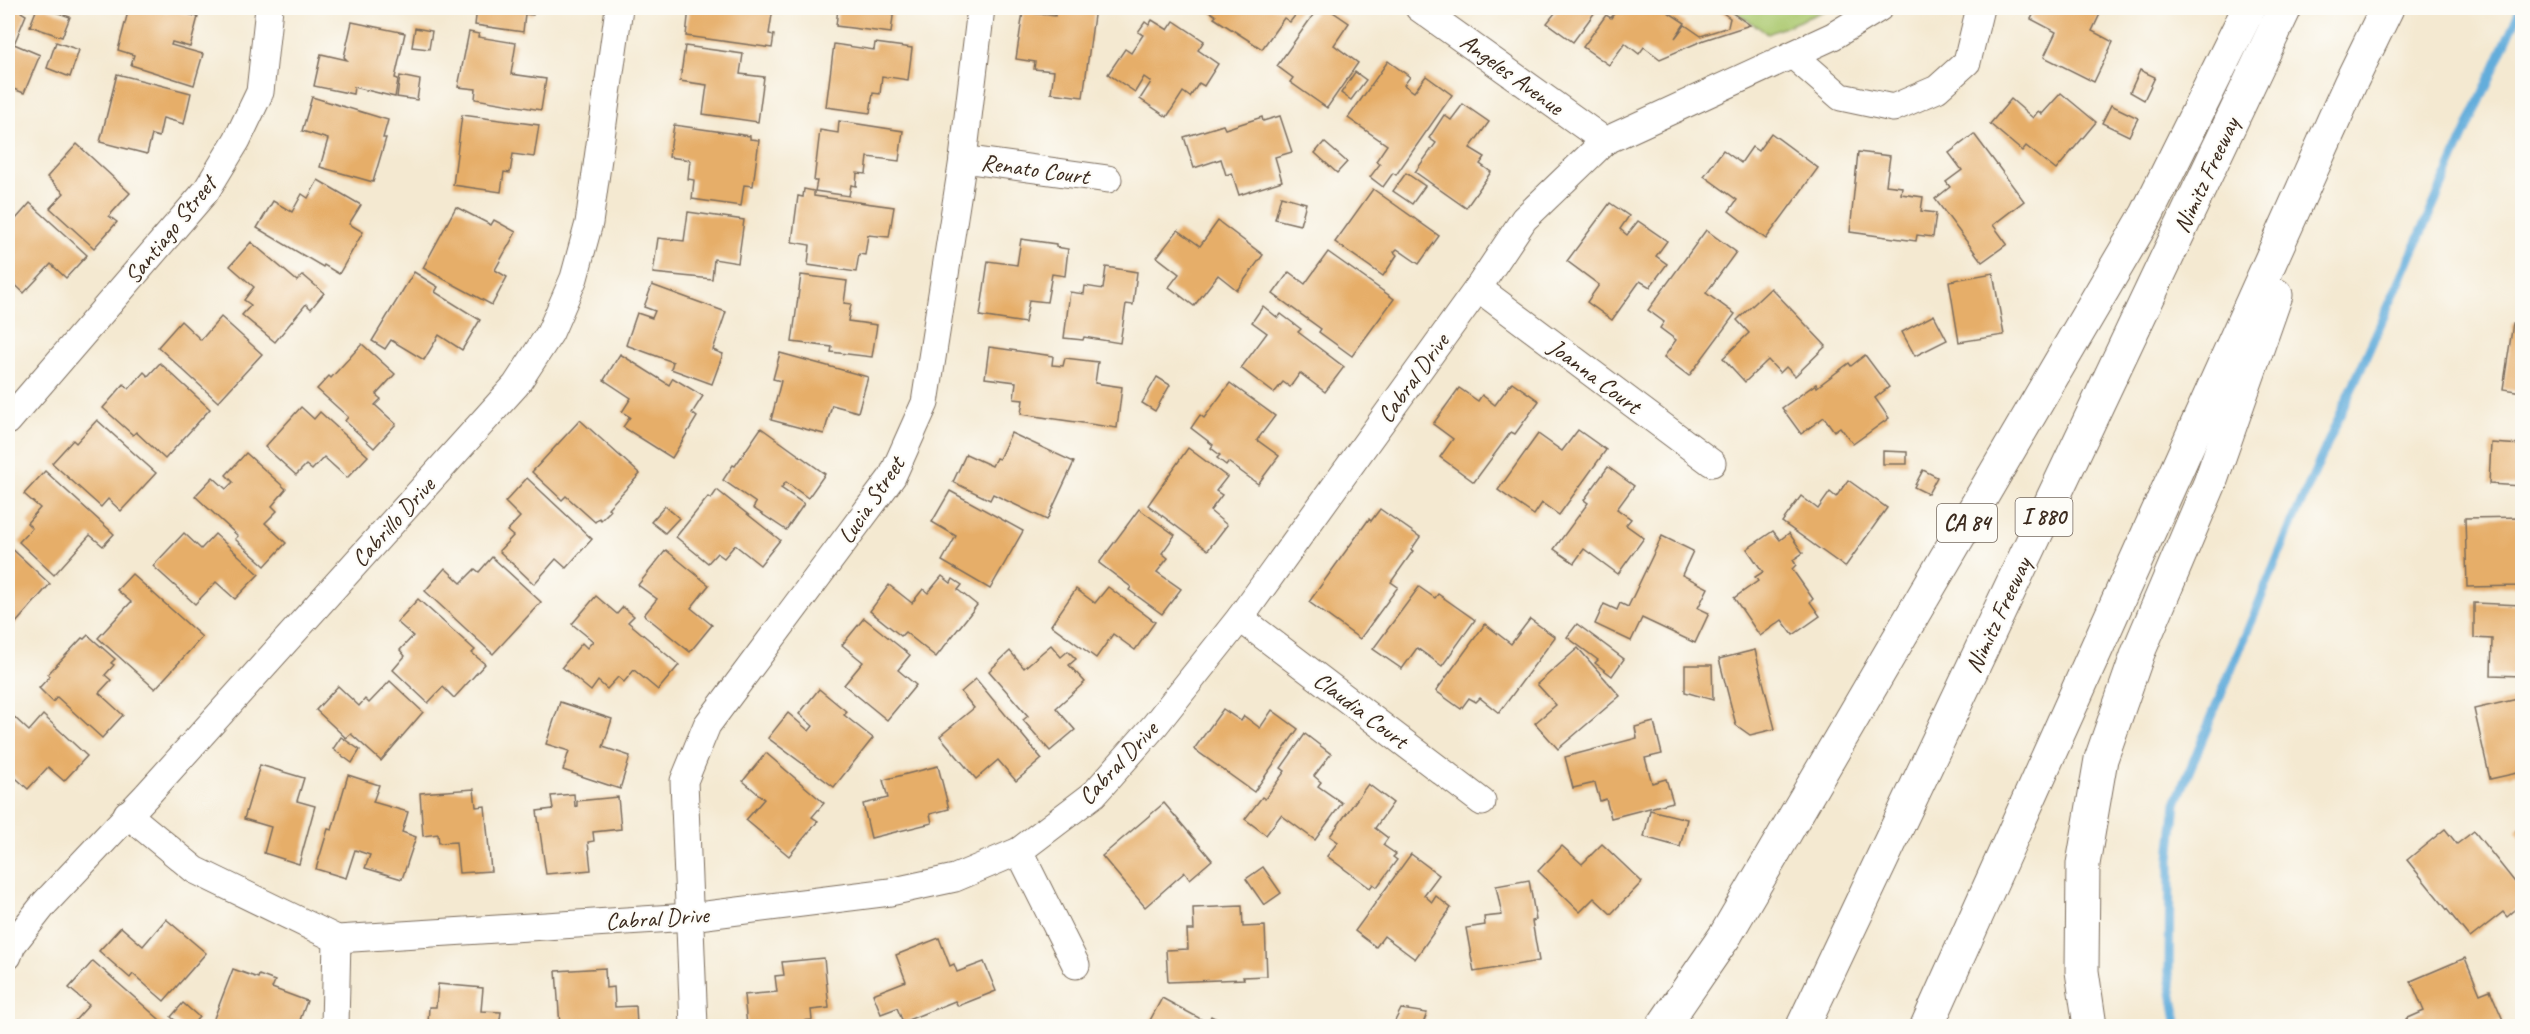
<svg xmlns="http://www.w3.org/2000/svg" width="2530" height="1034" font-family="Caveat,sans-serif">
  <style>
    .green { fill: #acc970; stroke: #747a47; stroke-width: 1.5 }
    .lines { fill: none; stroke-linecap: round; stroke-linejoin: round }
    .stream { stroke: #63addb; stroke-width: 9 }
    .building { fill: #e6ae69 }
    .street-casing { stroke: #7c6d5d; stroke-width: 29 }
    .highway-casing { stroke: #7c6d5d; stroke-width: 35 }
    .street { stroke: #fff; stroke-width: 27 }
    .highway { stroke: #fff; stroke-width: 33 }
    .labels { text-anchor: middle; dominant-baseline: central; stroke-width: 4.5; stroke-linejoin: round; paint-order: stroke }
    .shield { fill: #fdfcf7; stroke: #75695f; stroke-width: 1.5 }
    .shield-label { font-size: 22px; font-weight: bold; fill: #3b2a1e }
    .street-label { font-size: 24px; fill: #3b2a1e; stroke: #fdfcf7 }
  </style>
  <rect width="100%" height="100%" fill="#fdfcf7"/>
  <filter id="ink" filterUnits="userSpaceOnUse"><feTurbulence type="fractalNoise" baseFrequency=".0167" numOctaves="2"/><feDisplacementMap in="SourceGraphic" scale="12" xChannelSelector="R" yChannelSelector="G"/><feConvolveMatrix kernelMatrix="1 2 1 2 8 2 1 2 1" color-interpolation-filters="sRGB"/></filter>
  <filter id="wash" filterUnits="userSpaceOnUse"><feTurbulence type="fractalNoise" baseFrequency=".008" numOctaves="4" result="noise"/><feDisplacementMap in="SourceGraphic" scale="24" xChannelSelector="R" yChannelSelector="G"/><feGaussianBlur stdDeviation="1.35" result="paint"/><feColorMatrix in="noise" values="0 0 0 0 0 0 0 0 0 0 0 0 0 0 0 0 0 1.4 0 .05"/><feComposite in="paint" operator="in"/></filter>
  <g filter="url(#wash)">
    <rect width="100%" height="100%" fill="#f4e9d1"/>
    <polygon class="green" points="1730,8 1831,8 1768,34"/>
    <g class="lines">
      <polyline class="stream" points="2178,1026 2169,974 2170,859 2176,803 2292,523 2521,8"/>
    </g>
    <g id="blocks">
      <g class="building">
        <polygon points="8,8 23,8 21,12 26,15 14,44 40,55 24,93 8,87"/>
        <polygon points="37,8 44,8 70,17 62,37 30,26"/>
        <polygon points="129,8 151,8 167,12 168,8 198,17 190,47 172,42 171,45 203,54 194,85 131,65 134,55 118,50"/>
        <polygon points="391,8 408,8 408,11"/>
        <polygon points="477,8 534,8 533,15 525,14 523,32 475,25"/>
        <polygon points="689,8 773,8 769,34 774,35 772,48 686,36"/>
        <polygon points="838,8 894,8 891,33 836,26"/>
        <polygon points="1056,8 1095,8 1083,97 1051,93 1054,71 1034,69 1035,62 1016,59 1023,12 1055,16"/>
        <polygon points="1205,8 1301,8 1290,22 1284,18 1262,49 1214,18 1216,16"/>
        <polygon points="1318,8 1327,8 1349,23 1334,45 1358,63 1327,108 1290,82 1293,78 1277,66"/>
        <polygon points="1559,8 1598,8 1573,42 1547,23"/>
        <polygon points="1618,8 1662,8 1685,23 1675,38 1685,25 1701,36 1728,27 1730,18 1716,8 1725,8 1750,25 1704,40 1660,59 1644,47 1639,54 1625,43 1609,65 1583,47 1606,15 1611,18"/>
        <polygon points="2037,8 2087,8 2100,14 2092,31 2113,42 2094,82 2044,57 2056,32 2031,19"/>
        <polygon points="1152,20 1168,30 1174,21 1204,41 1198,50 1218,64 1204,86 1199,83 1190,97 1183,92 1167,117 1140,99 1151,82 1144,77 1135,92 1108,74 1125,49 1131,53 1143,35 1138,32 1145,22 1149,25"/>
        <polygon points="352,22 405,33 395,78 398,79 395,97 354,87 353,94 314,86 321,54 347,60 344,57"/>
        <polygon points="415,28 432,31 429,49 412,47"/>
        <polygon points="469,32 479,34 478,37 516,43 511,74 546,79 541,110 475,99 476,89 458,87"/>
        <polygon points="56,42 79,50 70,77 47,68"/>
        <polygon points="875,43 912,48 908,80 882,76 880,94 873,93 870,113 826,107 834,44 874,50"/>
        <polygon points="685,46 743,54 740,74 764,77 758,122 703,114 707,85 680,81"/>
        <polygon points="1388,61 1410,77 1404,85 1414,92 1426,76 1452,95 1396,175 1393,173 1383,187 1370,177 1380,164 1376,161 1387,145 1348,118"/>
        <polygon points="2140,70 2155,77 2144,100 2130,92"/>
        <polygon points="1355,72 1366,80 1351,100 1341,93"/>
        <polygon points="117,74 191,93 184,124 163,118 159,137 152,135 147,154 100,142"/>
        <polygon points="400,76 420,80 417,100 397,97"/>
        <polygon points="2061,93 2096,122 2056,170 2026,146 2022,151 1990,124 2011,99 2033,118 2038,111 2042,114"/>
        <polygon points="312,97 388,120 383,138 386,138 373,182 320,167 328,139 302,131"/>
        <polygon points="1463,104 1489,122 1470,148 1485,157 1480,164 1491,172 1466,208 1415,172 1436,143 1429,138 1444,115 1451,120"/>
        <polygon points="2111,105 2138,118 2129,136 2102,123"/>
        <polygon points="462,115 539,125 534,157 513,154 510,173 504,172 501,192 453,185"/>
        <polygon points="1280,116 1292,152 1275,157 1282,181 1239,195 1232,173 1226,175 1221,159 1194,168 1184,137 1223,125 1225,129 1262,117 1263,121"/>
        <polygon points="839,121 903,131 899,161 868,157 866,174 857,173 856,186 851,185 849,196 815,191 817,181 814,181 820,130 838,133"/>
        <polygon points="674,125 750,136 750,139 759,140 753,186 744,185 741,206 692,199 694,180 688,179 690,160 669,157"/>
        <polygon points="1771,133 1818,168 1766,239 1729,211 1737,200 1704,176 1723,150 1741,163 1752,147 1758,151"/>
        <polygon points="1974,134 2024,201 1993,225 2007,244 1982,262 1935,199 1950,187 1946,182 1962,170 1949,153"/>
        <polygon points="1324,142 1347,162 1337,173 1315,153"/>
        <polygon points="77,144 130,193 109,216 117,222 94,248 50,208 64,193 47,177"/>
        <polygon points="1858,152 1890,156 1886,185 1902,187 1901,194 1923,197 1921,211 1936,213 1933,237 1917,235 1916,241 1850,232"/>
        <polygon points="1406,173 1425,186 1412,204 1393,191"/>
        <polygon points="318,180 361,205 349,224 363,232 339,274 324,265 323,267 257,228 273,201 292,212 302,194 308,198"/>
        <polygon points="804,189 814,191 814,196 894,207 889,237 868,235 865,255 859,254 856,272 808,265 810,245 792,242 798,196 803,197"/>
        <polygon points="1373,189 1439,236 1419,264 1397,249 1394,252 1397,255 1383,276 1335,242"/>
        <polygon points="1281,196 1306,203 1300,225 1275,219"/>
        <polygon points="30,203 87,255 66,278 51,264 24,293 8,278 8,228"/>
        <polygon points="1610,203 1629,216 1620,229 1627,235 1638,221 1667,241 1656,256 1667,264 1650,287 1640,281 1612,320 1587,302 1599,285 1567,261"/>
        <polygon points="456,207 491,225 494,220 516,232 495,270 507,277 492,305 423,268"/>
        <polygon points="688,212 744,220 738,263 714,259 712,279 653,273 658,238 684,241"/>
        <polygon points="1218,221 1263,255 1237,290 1218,275 1194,306 1169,287 1179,274 1157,257 1178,230 1200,246"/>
        <polygon points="1706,230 1736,252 1706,293 1735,314 1689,376 1664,357 1676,340 1660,328 1664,322 1648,310"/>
        <polygon points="1021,239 1056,244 1056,247 1068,249 1065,276 1052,274 1047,302 1029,300 1025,323 980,316 988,261 1017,265"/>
        <polygon points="251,242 297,281 303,275 324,293 311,309 306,304 275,342 242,315 251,305 244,300 254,287 230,266"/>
        <polygon points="1328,252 1394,299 1352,356 1319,332 1321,329 1273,294 1289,272 1305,284"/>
        <polygon points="1106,267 1137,272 1133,305 1126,304 1120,343 1084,337 1083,340 1064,338 1070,292 1084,294 1085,286 1103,289"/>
        <polygon points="414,272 438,287 435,292 480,320 462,350 439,335 424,360 391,340 385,349 372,341"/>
        <polygon points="1993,273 2004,335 1959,342 1949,281"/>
        <polygon points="801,275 847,281 844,303 851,304 848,321 877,325 872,357 831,352 832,347 792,342"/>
        <polygon points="652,285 726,312 713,350 723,354 712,384 671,369 673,362 626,345 637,313 652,318 655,311 644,307"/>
        <polygon points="1771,288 1826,346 1795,376 1786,367 1780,373 1768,360 1745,382 1723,358 1749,333 1737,320"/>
        <polygon points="1263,306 1278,318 1281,314 1301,329 1298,332 1344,367 1325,392 1300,373 1290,387 1283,382 1274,393 1241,368 1267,333 1252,322"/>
        <polygon points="1934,315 1947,340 1915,356 1902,332"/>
        <polygon points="221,317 262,354 218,402 158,347 181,321 201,340"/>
        <polygon points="2513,323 2522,324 2522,392 2503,389"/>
        <polygon points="362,344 395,374 376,395 381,399 375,405 396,424 374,448 345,421 348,417 317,389 329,376 331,378"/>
        <polygon points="989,347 1053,356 1052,365 1063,366 1065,358 1098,362 1095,383 1122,387 1117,428 1021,414 1023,400 1014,399 1016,382 985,378"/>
        <polygon points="780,353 868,377 858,412 832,405 824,434 771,420 781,381 773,379"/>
        <polygon points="620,354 669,385 673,378 703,396 692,413 697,417 672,458 623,427 630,417 622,412 631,398 604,380"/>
        <polygon points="1865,355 1889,387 1875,398 1889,418 1853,444 1840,427 1834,431 1824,417 1801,434 1782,408 1816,384 1817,387 1849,363 1851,366"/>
        <polygon points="160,363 210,409 165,459 136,432 133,435 103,408 124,384 129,389 144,372 148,376"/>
        <polygon points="1157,377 1170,385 1155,411 1142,403"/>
        <polygon points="1512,382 1539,401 1515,434 1511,432 1474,482 1440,457 1453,439 1433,424 1459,388 1478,401 1482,395 1495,405"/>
        <polygon points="1230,383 1275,416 1257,440 1279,456 1258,484 1228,462 1226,465 1217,458 1220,455 1211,448 1213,445 1191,428 1200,415 1204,418"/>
        <polygon points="301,407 314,419 320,412 368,456 347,478 324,457 312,470 306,465 296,475 265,447"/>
        <polygon points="97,420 156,473 121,511 108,499 101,507 52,463 73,440 76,443"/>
        <polygon points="580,420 640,474 608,508 611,510 601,520 599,518 595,522 566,496 562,500 532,472"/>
        <polygon points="761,428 825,474 808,498 786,482 781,488 804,504 786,530 753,508 756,503 723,480 733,465 735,466"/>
        <polygon points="1578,430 1606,450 1559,515 1542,503 1534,515 1498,490 1538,434 1562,451"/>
        <polygon points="1011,433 1074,462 1047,520 993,494 990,500 953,482 966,454 992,466 996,458 999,459"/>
        <polygon points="2491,443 2522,445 2522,486 2489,484"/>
        <polygon points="1188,448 1227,477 1216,491 1222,495 1210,511 1227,525 1208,550 1148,505"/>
        <polygon points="1883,451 1907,452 1907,464 1883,464"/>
        <polygon points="246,453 286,489 272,506 277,511 265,523 286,543 265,566 235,539 238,536 195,496 213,477 226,489 233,482 226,475"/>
        <polygon points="1608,467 1634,486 1617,509 1631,519 1626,525 1644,538 1618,574 1584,549 1574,563 1554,549 1588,503 1584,500"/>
        <polygon points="1923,470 1937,477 1928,494 1914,487"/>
        <polygon points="45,471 114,534 103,546 90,535 54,575 19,542 32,528 27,523 40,508 24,494"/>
        <polygon points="527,478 592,539 566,568 556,559 534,584 499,551 513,536 507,531 520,517 505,502"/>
        <polygon points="1848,480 1887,508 1845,567 1782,522 1801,496 1818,509 1830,492 1836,497"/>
        <polygon points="717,490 780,540 760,565 735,545 724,558 717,553 708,563 676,537 708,497 711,499"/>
        <polygon points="950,491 1023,531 990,589 942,561 956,536 932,522"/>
        <polygon points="665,506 679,518 665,533 651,522"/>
        <polygon points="1139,509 1175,535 1162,553 1168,558 1157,572 1181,589 1162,614 1129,590 1131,587 1099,563"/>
        <polygon points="1380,509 1420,537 1411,550 1413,551 1391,582 1398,587 1360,639 1309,602 1369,519 1371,521"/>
        <polygon points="2522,517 2522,586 2467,587 2465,518"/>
        <polygon points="1773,531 1780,540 1789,533 1803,553 1793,560 1796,565 1792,569 1813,599 1810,602 1820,616 1793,635 1782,620 1760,636 1734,598 1758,581 1755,577 1763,572 1747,549"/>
        <polygon points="184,533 201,549 215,534 259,574 235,599 216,582 195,604 153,566"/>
        <polygon points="1662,536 1693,551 1682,575 1708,588 1698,608 1709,613 1695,643 1642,618 1631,641 1595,624 1604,604 1617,610 1620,603 1628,607"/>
        <polygon points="8,545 50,584 8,632"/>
        <polygon points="666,550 709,585 691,608 712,625 690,652 644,615 657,599 638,585"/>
        <polygon points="492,557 541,602 493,654 425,591 445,568 461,583 475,569 479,572"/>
        <polygon points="132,574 202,637 155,689 98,638 131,602 117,590"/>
        <polygon points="942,576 951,583 953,579 962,585 958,590 977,605 936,657 905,632 901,636 870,611 889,585 912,603 923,589 928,593"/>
        <polygon points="1108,587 1155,622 1135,650 1113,634 1096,658 1051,625 1076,589 1095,603"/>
        <polygon points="1419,587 1435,598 1438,594 1475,620 1442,666 1417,648 1402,669 1373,649"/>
        <polygon points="596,596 617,614 623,607 634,616 628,622 679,665 658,690 634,670 624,682 618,677 607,689 598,681 591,691 562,667 582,643 587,648 593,641 572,624"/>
        <polygon points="418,599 475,650 472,653 485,664 454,698 443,687 428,703 393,670 405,656 400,650 413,636 397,622"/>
        <polygon points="2474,603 2522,605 2522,676 2491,675 2492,639 2474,638"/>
        <polygon points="864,618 910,655 898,670 916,685 887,720 844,685 863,662 842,645"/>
        <polygon points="1530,619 1555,637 1499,713 1480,698 1476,702 1469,698 1461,709 1436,691 1485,624 1511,644"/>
        <polygon points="1577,624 1624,659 1612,676 1595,663 1598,660 1567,637"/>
        <polygon points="88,635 115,659 111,663 114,665 105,675 111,680 99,693 123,715 102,738 57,697 53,702 39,688 50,676 48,674 82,638 84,639"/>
        <polygon points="1051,645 1061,657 1068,651 1076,659 1069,665 1085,682 1056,708 1075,730 1050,751 1023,720 1028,716 989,671 1010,651 1024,668"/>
        <polygon points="1578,648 1620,696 1558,749 1535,723 1556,705 1537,684"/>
        <polygon points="1755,650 1775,729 1750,735 1736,725 1719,659"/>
        <polygon points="1685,665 1712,665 1713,700 1685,692"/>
        <polygon points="976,679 1042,759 1016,781 998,760 976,779 940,736 974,708 961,692"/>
        <polygon points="390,681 423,712 381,761 351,734 346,738 316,710 338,686 359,706 365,699 369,703"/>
        <polygon points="819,689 847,712 844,715 873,738 834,787 768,738 788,713 809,731 813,726 799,714"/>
        <polygon points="2522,698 2522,772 2490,779 2474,709"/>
        <polygon points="560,702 612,719 603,747 630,756 620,789 563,770 569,751 546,744"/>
        <polygon points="1223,709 1241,721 1244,716 1260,728 1272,710 1298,729 1254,792 1194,749"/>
        <polygon points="12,715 29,731 43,715 87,756 64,781 48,767 28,789 8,771 8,720"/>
        <polygon points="1654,722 1662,754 1645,758 1652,783 1666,779 1673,802 1611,818 1606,799 1600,801 1595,783 1573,788 1565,757 1637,738 1635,727"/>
        <polygon points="1305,734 1331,754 1314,776 1321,782 1318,786 1342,803 1315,840 1281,815 1266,835 1245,819 1262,797 1265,799 1285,771 1281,768"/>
        <polygon points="341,737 360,750 352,763 333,749"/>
        <polygon points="766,753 824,803 812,817 818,821 789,856 746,820 764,799 743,781"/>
        <polygon points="260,765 304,778 297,801 315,806 299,864 264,853 271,827 244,819"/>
        <polygon points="938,766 949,809 930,814 932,823 871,838 863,804 888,798 883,780"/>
        <polygon points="348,775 379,785 373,802 408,812 402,832 416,837 402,879 365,868 370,855 355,850 346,878 316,869 328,829 332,830"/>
        <polygon points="1368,784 1393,803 1375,828 1388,838 1383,845 1396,854 1393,857 1397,860 1377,887 1373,884 1370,888 1327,856 1338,842 1330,836"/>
        <polygon points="474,789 476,807 485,806 491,871 459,873 456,842 439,843 438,834 423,836 420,793"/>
        <polygon points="574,794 575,807 577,806 577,801 618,797 621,829 593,832 594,841 588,842 591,870 546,874 537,811 553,809 551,796"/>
        <polygon points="1164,803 1212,860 1190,879 1185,872 1145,907 1102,856"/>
        <polygon points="1650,810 1687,819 1680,847 1644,837"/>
        <polygon points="2522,826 2522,840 2516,831"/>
        <polygon points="2445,829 2457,844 2474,831 2522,891 2522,904 2507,917 2503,912 2470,938 2407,860"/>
        <polygon points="1602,844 1642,882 1611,914 1594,898 1580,912 1538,871 1562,846 1582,864"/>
        <polygon points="1411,854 1439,875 1424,895 1432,902 1436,896 1451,908 1415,959 1384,936 1376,947 1355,931"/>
        <polygon points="1263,867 1281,893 1264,905 1246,879"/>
        <polygon points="1529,880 1536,920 1532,921 1539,961 1474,972 1466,928 1485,925 1484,917 1502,915 1496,886"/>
        <polygon points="1242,906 1243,927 1265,926 1267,976 1243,977 1244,979 1168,982 1166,950 1188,949 1187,930 1194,930 1193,908"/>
        <polygon points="166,919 206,953 164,1001 133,974 130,978 99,951 121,927 143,946"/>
        <polygon points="939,938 950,966 954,964 957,972 984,962 996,991 958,1006 955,1001 903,1022 897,1008 881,1014 873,994 906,981 896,955"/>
        <polygon points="824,958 829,1008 811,1010 812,1020 747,1026 744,995 777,992 775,976 784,975 782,962"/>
        <polygon points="2465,958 2480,994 2490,990 2503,1020 2487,1026 2409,1026 2406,1019 2424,1011 2411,981"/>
        <polygon points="93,961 167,1026 70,1026 89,1005 69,988"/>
        <polygon points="605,968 606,988 614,987 615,1007 636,1006 637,1026 560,1026 556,971"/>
        <polygon points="233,969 258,978 259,975 275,981 272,988 307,1001 300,1020 307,1022 306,1026 211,1026"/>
        <polygon points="438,984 483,988 481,1011 501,1012 499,1026 399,1026 399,1021 428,1024 429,1007 436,1007"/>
        <polygon points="1162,998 1208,1023 1211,1016 1230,1026 1147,1026"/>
        <polygon points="183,1003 199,1017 191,1026 182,1026 171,1017"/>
        <polygon points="1401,1009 1427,1013 1422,1026 1393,1025"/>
      </g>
    </g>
  </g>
  <g filter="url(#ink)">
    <use href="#blocks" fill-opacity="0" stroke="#7c6d5d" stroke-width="1.5"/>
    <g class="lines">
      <defs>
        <g id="street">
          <polyline points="1419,8 1605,141"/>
          <polyline points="1793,55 1841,97 1893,108 1937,89 1967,62 1980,8"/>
          <polyline points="963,159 1108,179"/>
          <polyline points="1478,288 1712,463"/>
          <polyline points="8,421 206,191 237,140 260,92 269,8"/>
          <polyline points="1240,618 1482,802"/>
          <polyline points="127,814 195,870 337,939 690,917 890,892 955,878 1019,851 1094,794 1155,725 1240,618 1478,288 1524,219 1605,141 1833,36 1879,8"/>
          <polyline points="1019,851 1076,965"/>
          <polyline points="8,956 12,945 45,903 147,795 516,385 550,333 574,278 589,223 619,8"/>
          <polyline points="335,1026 337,939"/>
          <polyline points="694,1026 684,781 707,725 892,477 925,403 963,159 981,8"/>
        </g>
        <g id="highway">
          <polyline points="1663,1026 1725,936 2147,214 2249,8"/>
          <polyline points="1803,1026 2285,8"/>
          <polyline points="1927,1026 2350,84 2387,8"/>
          <polyline points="2090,1026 2082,971 2083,864 2101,759 2138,653 2210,483 2276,295"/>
        </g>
      </defs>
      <use href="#street" class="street-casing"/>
      <use href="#highway" class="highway-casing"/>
      <use href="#street" class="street"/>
      <use href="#highway" class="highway"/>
    </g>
  </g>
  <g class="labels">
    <g class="shield">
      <rect x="2015.5" y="498" width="57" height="38" rx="4.5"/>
      <rect x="1937" y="504" width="60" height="38" rx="4.5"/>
    </g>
    <g class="shield-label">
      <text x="2044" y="517">I 880</text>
      <text x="1967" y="523">CA 84</text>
    </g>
    <g class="street-label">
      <text transform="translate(1512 74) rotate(36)">Angeles Avenue</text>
      <text transform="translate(1035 169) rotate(8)">Renato Court</text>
      <text transform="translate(2206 175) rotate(-65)">Nimitz Freeway</text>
      <text transform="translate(170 230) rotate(-51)">Santiago Street</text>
      <text transform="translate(1595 376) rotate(37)">Joanna Court</text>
      <text transform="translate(1413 378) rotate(-54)">Cabral Drive</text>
      <text transform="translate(871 500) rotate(-56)">Lucia Street</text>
      <text transform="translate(393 522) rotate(-48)">Cabrillo Drive</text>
      <text transform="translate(1998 615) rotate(-65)">Nimitz Freeway</text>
      <text transform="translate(1361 710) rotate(37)">Claudia Court</text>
      <text transform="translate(1118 763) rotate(-47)">Cabral Drive</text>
      <text transform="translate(657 918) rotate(-4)">Cabral Drive</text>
    </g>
  </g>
  <rect width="2530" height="1034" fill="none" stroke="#fdfcf7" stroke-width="30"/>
</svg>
